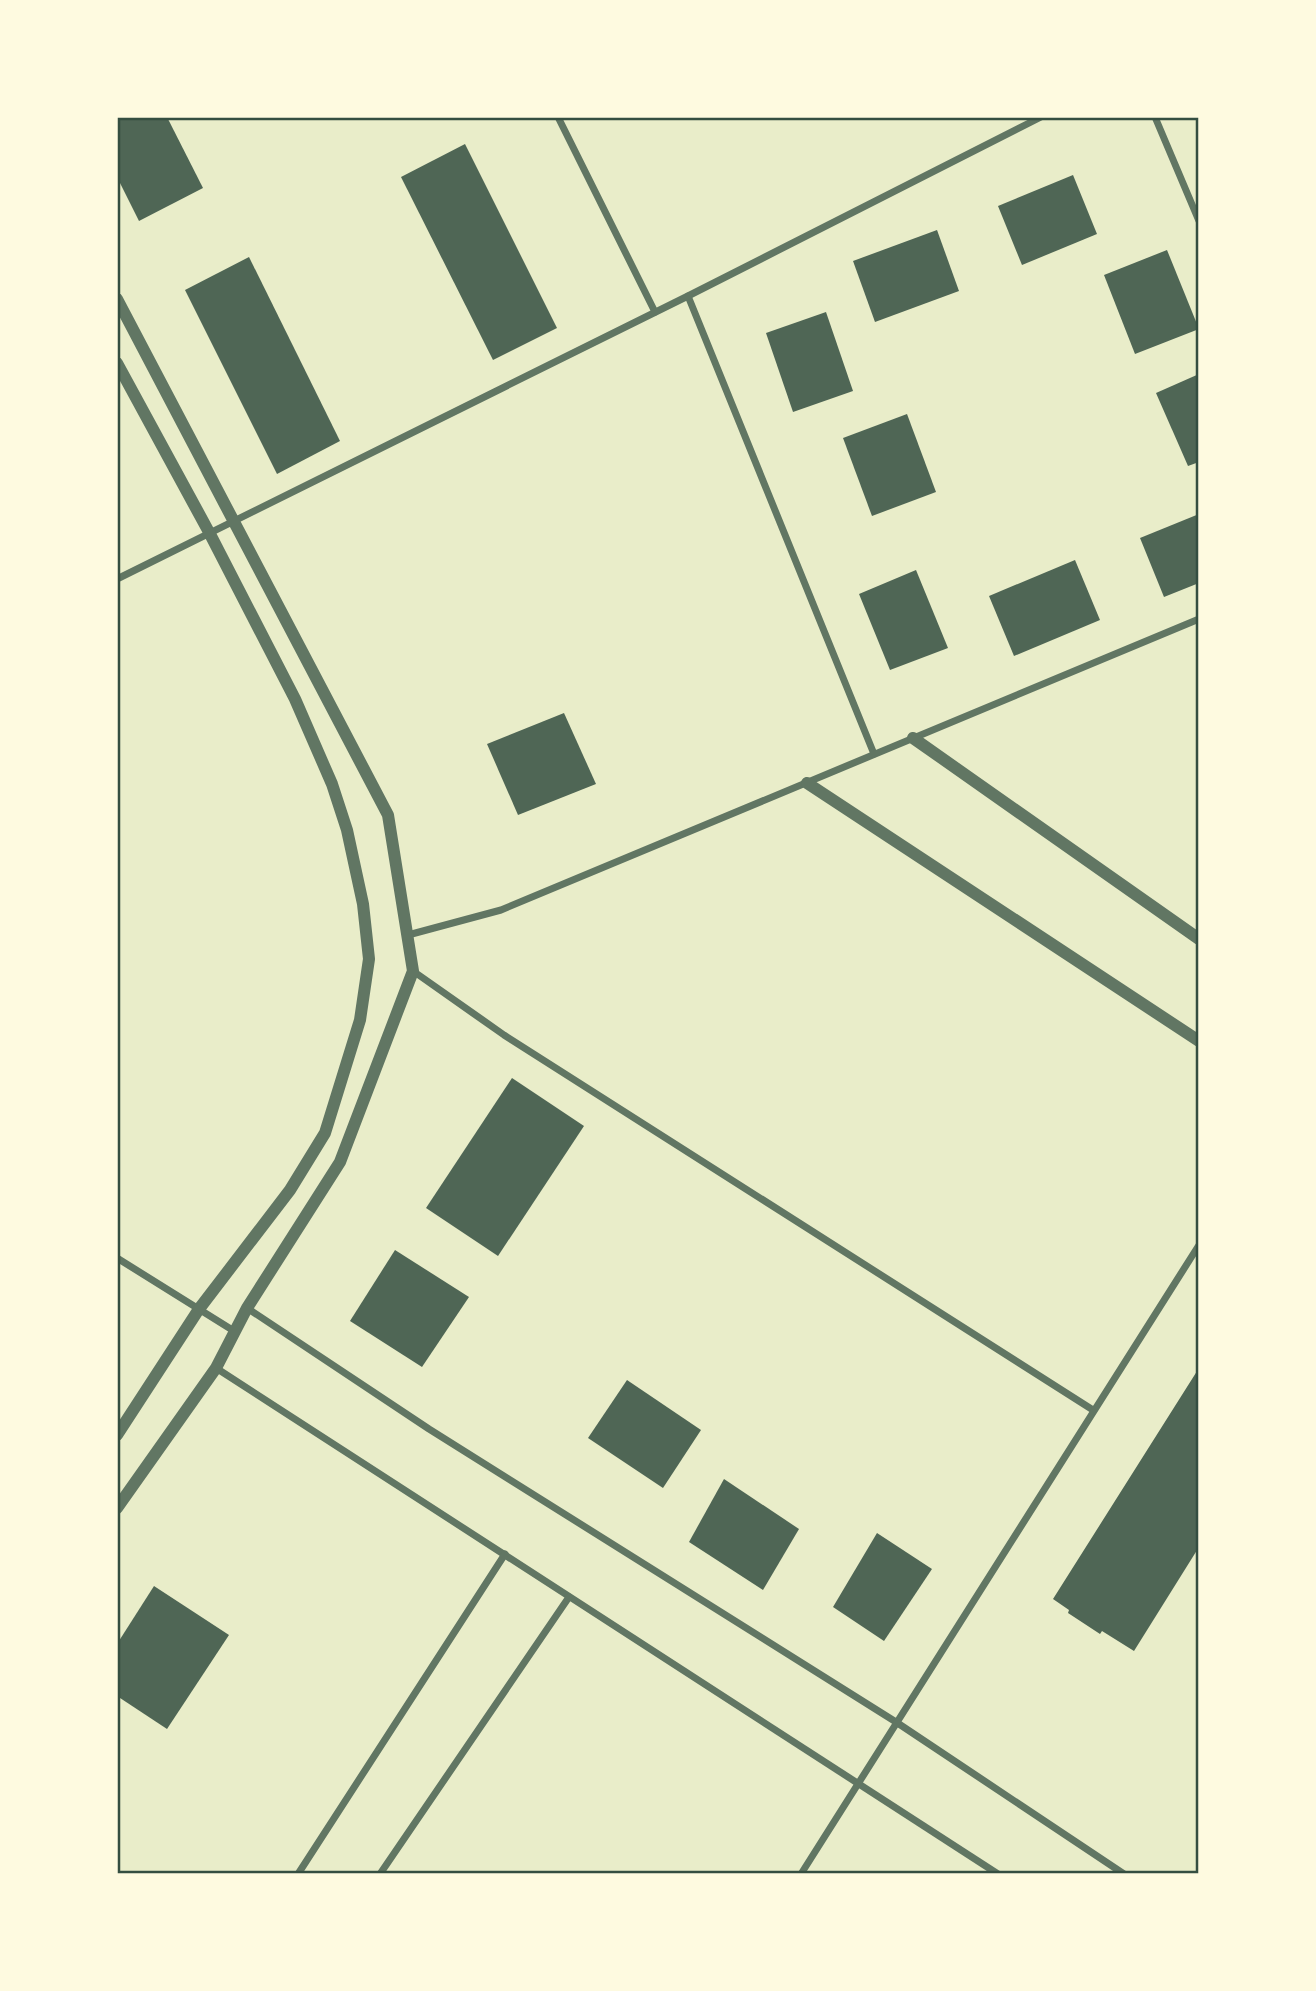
<svg xmlns="http://www.w3.org/2000/svg" width="1316" height="1991" font-family="'IBM Plex Serif',serif">
  <style>
    .building { fill: #4f6655 }
    .lines { fill: none; stroke-linecap: round; stroke-linejoin: round }
    .minor { stroke: #617663; stroke-width: 7 }
    .tertiary { stroke: #617663; stroke-width: 12 }
    .neatline { fill: none; stroke: #344e41; stroke-width: 2.5 }
  </style>
  <rect width="100%" height="100%" fill="#e9edc9"/>
  <g class="building">
    <polygon points="117,117 167,117 203,188 139,221 117,177"/>
    <polygon points="465,144 557,328 493,360 401,177"/>
    <polygon points="1073,175 1097,234 1022,265 998,206"/>
    <polygon points="937,230 959,291 875,322 853,261"/>
    <polygon points="1167,250 1199,329 1135,354 1104,275"/>
    <polygon points="249,257 340,441 277,474 185,290"/>
    <polygon points="826,312 853,391 793,412 766,333"/>
    <polygon points="1199,374 1199,462 1188,466 1156,393"/>
    <polygon points="907,414 936,492 872,516 843,438"/>
    <polygon points="1199,514 1199,583 1164,597 1140,538"/>
    <polygon points="1075,560 1100,620 1014,656 989,596"/>
    <polygon points="916,570 948,648 890,670 859,594"/>
    <polygon points="564,713 596,784 518,815 487,744"/>
    <polygon points="512,1078 584,1126 498,1256 426,1208"/>
    <polygon points="395,1250 469,1297 422,1367 350,1321"/>
    <polygon points="1199,1368 1199,1547 1134,1651 1102,1631 1100,1634 1068,1613 1069,1610 1053,1599"/>
    <polygon points="627,1380 701,1430 663,1488 588,1438"/>
    <polygon points="724,1479 799,1529 763,1590 689,1542"/>
    <polygon points="877,1533 932,1569 884,1641 833,1607"/>
    <polygon points="154,1586 229,1635 167,1729 117,1696 117,1644"/>
  </g>
  <g class="lines">
    <g class="minor">
      <polyline points="558,117 655,312"/>
      <polyline points="1155,117 1199,221"/>
      <polyline points="688,296 874,754"/>
      <polyline points="117,579 688,296 1041,117"/>
      <polyline points="408,935 501,910 1199,619"/>
      <polyline points="413,971 504,1035 1093,1410"/>
      <polyline points="117,1258 234,1331"/>
      <polyline points="247,1308 429,1429 896,1722 1124,1874"/>
      <polyline points="216,1368 998,1874"/>
      <polyline points="298,1874 505,1554"/>
      <polyline points="380,1874 569,1597"/>
      <polyline points="801,1874 1199,1245"/>
    </g>
    <g class="tertiary">
      <polyline points="117,299 388,815 413,971 340,1162 247,1308 216,1368 117,1508"/>
      <polyline points="117,363 210,534 295,699 332,784 347,830 363,904 369,959 360,1020 325,1133 290,1190 199,1309 117,1435"/>
      <polyline points="913,738 1199,939"/>
      <polyline points="807,783 1199,1041"/>
    </g>
  </g>
  <rect width="1316" height="1991" fill="none" stroke="#fefae0" stroke-width="238"/>
  <rect x="119" y="119" width="1078" height="1753" class="neatline"/>
</svg>
